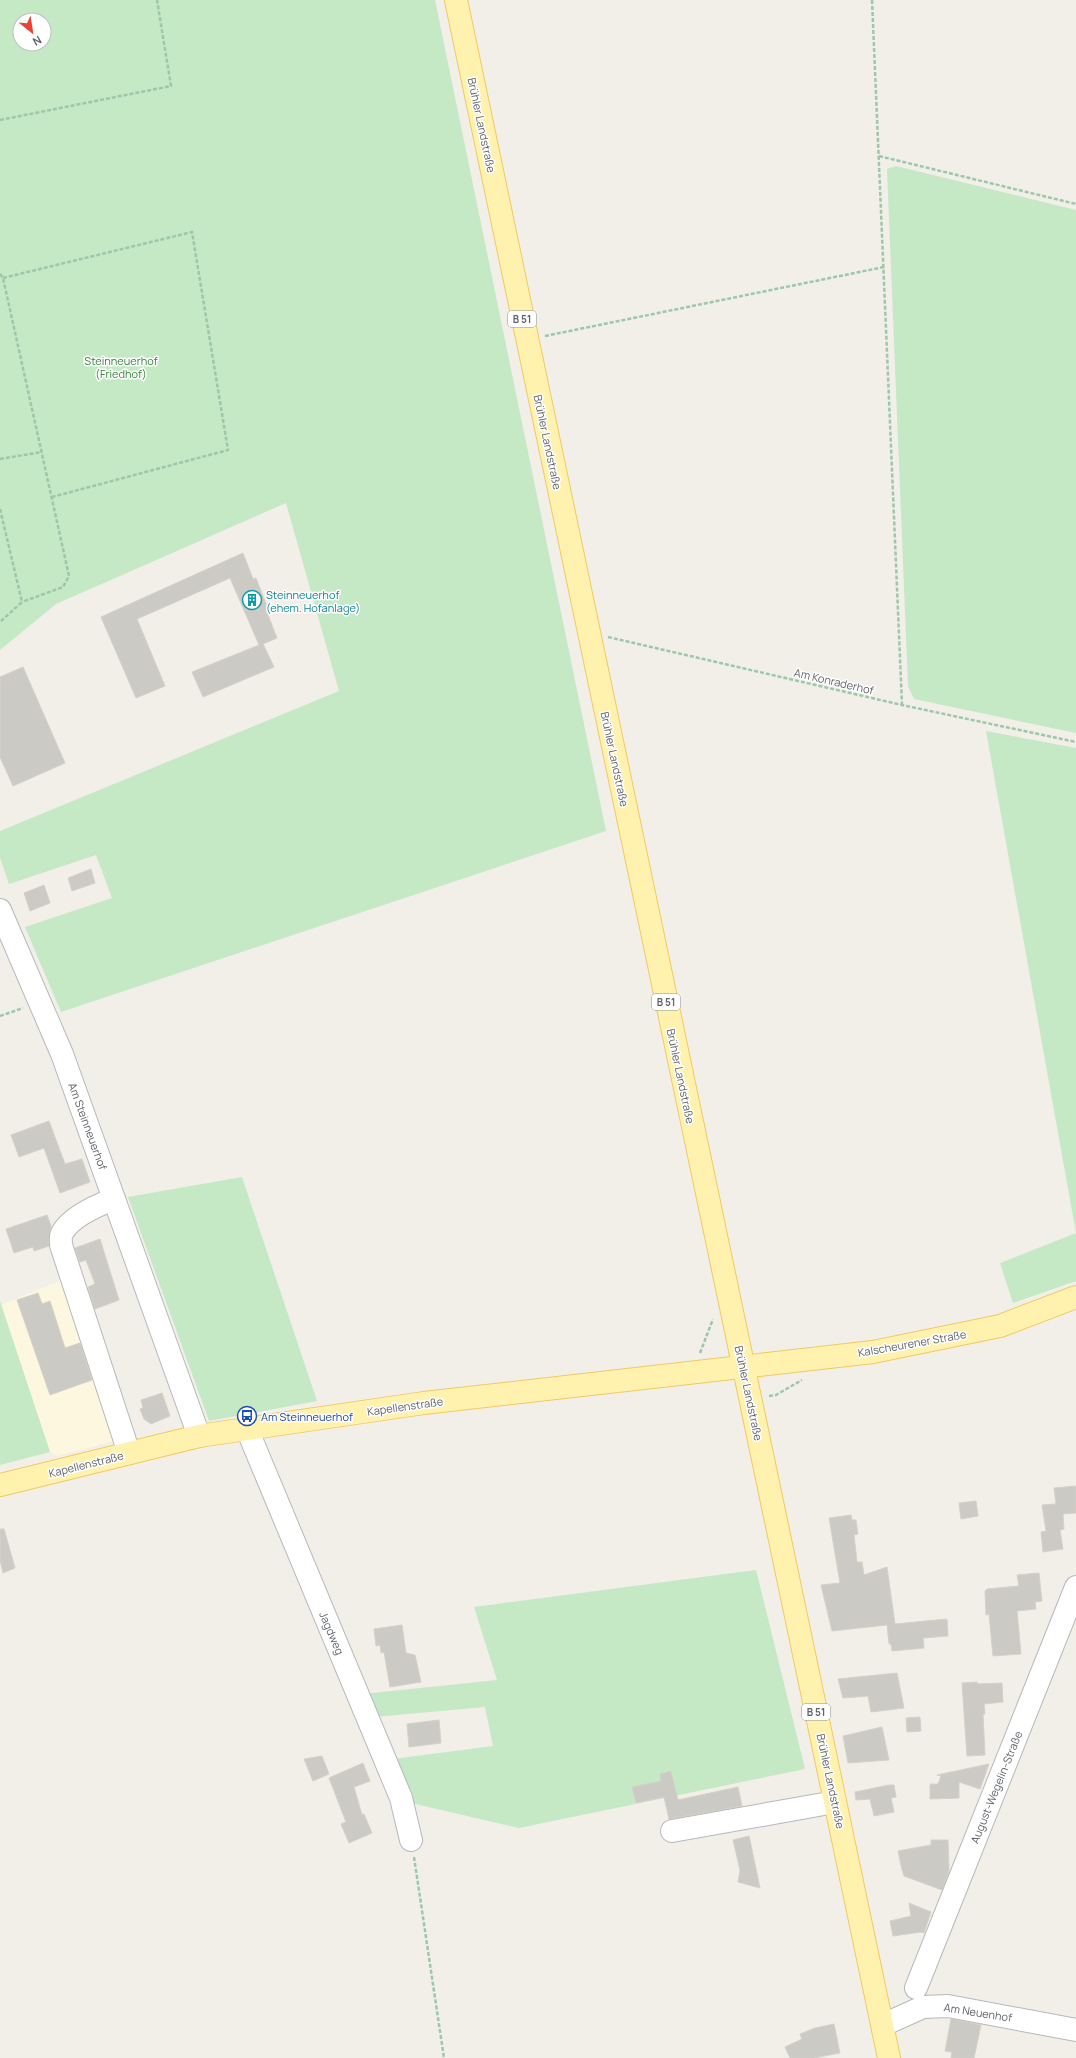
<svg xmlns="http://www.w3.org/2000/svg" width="1076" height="2058" font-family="Manrope,sans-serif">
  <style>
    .commercial { fill: #fef7e0 }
    .green { fill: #c5e8c5; fill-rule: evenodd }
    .building { fill: #cccac5; stroke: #d6d1c6 }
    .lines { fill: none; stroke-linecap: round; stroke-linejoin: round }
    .minor-casing { stroke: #b5b8bc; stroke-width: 24 }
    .major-casing { stroke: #f2c960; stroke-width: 24 }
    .path { stroke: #9cc7a9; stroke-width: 2.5; stroke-dasharray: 4 2; stroke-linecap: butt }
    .minor { stroke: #fff; stroke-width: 22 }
    .major { stroke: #fff2af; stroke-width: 22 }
    .labels { text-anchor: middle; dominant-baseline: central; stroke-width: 3; stroke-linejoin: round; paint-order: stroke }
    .shield { fill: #fff; stroke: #8f9295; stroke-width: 1 }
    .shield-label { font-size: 10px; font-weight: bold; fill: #5f6368 }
    .street-label { font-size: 11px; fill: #5f6368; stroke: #fff }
    .park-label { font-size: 11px; fill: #348238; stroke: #fff }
    .culture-label { font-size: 11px; fill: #0d838f; stroke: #fff; text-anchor: start }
    .transit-label { font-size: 11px; fill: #164399; stroke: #fff; text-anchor: start }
  </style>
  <rect width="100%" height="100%" fill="#f1efe8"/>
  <polygon class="commercial" points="75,1275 133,1436 57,1456 50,1452 1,1305"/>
  <g class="green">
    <path d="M 0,0 L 435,0 L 606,831 L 61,1012 L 25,927 L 112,898 L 96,855 L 9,884 L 0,858 L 0,831 L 339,691 L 286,503 L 56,604 L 0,650 ZM 20,20 L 44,20 L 44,44 L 20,44 Z"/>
    <polygon points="896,166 1076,210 1076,733 914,699 908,686 887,169"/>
    <polygon points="986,731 1076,748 1076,1281 1013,1303 1000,1263 1076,1233"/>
    <polygon points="242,1177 317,1401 209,1421 128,1197"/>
    <polygon points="0,1301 50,1452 0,1465"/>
    <polygon points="756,1570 805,1769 519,1828 411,1803 393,1759 493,1746 485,1707 374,1717 363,1694 497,1680 474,1607"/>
  </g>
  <g class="building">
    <polygon points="243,553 253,579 256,578 270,614 268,615 277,638 263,644 274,667 203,697 192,672 259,645 230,578 137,619 165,686 136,698 101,617"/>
    <polygon points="23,667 65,763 13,786 0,757 0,677"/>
    <polygon points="91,869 95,883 72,891 68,878"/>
    <polygon points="44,885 50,903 30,911 24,893"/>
    <polygon points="49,1121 65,1164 82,1159 90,1182 60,1193 44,1148 19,1157 11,1135"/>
    <polygon points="47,1215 51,1226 49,1234 49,1246 34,1251 33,1247 14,1253 6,1229"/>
    <polygon points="100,1239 119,1300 95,1309 88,1287 95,1284 86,1260 80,1262 75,1248"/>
    <polygon points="38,1293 42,1304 50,1301 65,1348 80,1343 92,1380 50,1395 17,1300"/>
    <polygon points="162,1393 170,1416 151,1424 144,1419 140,1409 143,1408 141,1400"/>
    <polygon points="1076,1486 1076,1513 1063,1514 1064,1529 1060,1530 1063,1549 1043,1552 1041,1532 1046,1531 1042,1505 1056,1504 1054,1488"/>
    <polygon points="976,1501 978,1516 961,1519 959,1503"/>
    <polygon points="851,1515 852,1520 856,1520 858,1534 854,1535 857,1562 862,1562 864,1575 887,1567 895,1624 947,1619 948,1636 923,1638 924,1648 892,1651 891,1644 889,1644 887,1625 832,1631 821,1585 840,1583 829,1518"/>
    <polygon points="0,1529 4,1529 15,1568 3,1573 0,1560"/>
    <polygon points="1039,1573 1042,1601 1035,1602 1036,1609 1017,1611 1021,1654 993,1656 989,1614 986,1615 985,1591 987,1589 1019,1586 1017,1575"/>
    <polygon points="402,1625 406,1653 415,1655 421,1682 390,1687 384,1652 381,1653 380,1645 376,1646 374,1629"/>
    <polygon points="897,1673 904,1708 871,1712 868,1696 843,1698 838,1679"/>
    <polygon points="977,1682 978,1684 1002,1683 1003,1702 984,1704 985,1714 983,1714 985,1755 967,1756 962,1683"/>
    <polygon points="920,1717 921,1731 907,1732 906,1718"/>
    <polygon points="439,1720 441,1743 409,1747 407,1724"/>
    <polygon points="882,1727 889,1760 848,1763 843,1736"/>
    <polygon points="322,1756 329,1774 313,1781 304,1759"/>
    <polygon points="363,1763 370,1781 354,1787 362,1815 364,1814 372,1833 349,1843 341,1824 346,1822 329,1778"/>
    <polygon points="989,1764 980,1789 959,1782 959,1798 930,1799 930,1784 938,1784 941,1776 937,1775"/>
    <polygon points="671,1771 678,1800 738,1787 742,1806 669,1819 664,1797 636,1803 632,1787 661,1781 660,1774"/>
    <polygon points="889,1785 894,1785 896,1797 891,1798 894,1812 874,1816 870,1799 856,1800 855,1792"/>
    <polygon points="749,1836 751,1845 760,1888 738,1882 740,1870 733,1840"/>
    <polygon points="931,1840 948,1840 949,1871 942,1890 904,1876 902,1870 898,1851 931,1845"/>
    <polygon points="909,1903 931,1912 924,1933 921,1932 893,1936 890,1921 911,1916"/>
    <polygon points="951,2019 981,2025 974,2058 951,2058 952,2052 945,2051"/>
    <polygon points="834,2024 840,2053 814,2058 790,2058 785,2047 802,2039 800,2034 815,2028"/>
  </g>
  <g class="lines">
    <defs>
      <g id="minor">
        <polyline points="0,910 62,1054 199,1436"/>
        <path d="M 114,1199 C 98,1205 71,1217 62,1233 C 60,1236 61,1241 61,1245 L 129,1453"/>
        <polyline points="247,1429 401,1798 411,1840"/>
        <polyline points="672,1831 835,1802"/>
        <polyline points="916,1988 1076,1587"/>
        <polyline points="883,2025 923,2007 948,2006 1076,2030"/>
      </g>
      <g id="major">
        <polyline points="456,0 889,2058"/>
        <polyline points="0,1485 199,1436 253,1428 424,1403 873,1352 1000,1326 1076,1297"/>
      </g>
    </defs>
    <use href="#minor" class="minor-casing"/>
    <use href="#major" class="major-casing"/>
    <g class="path">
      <polyline points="872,0 902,705"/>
      <polyline points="0,120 171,86 157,0"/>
      <polyline points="879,156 1076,204"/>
      <polyline points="0,274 3,278 69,576 63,587 22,602"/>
      <polyline points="3,278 192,232 228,450 52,497"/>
      <polyline points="545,336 884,267"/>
      <polyline points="0,459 42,452"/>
      <polyline points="0,509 22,602 0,622"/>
      <polyline points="608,637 902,705 1076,742"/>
      <polyline points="0,1016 23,1008"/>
      <polyline points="700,1353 713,1319"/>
      <polyline points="769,1396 776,1395 802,1380"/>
      <polyline points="414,1857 444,2058"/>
    </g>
    <use href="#minor" class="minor"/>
    <use href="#major" class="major"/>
  </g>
  <defs>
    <symbol id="building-ring" viewBox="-11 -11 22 22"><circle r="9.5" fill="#fff" stroke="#0f9aa8" stroke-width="1.5"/><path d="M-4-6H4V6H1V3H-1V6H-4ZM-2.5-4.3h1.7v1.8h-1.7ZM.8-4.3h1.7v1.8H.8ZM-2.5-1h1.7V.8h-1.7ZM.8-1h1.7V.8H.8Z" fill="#0f9aa8"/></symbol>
    <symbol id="bus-ring" viewBox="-11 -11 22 22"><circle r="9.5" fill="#fff" stroke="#1a4fb4" stroke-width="1.5"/><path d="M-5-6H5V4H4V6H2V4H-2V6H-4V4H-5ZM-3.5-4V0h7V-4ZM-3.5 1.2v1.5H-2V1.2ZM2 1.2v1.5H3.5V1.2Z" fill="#1a4fb4"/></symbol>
  </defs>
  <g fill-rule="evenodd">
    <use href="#building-ring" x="241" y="589" width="22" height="22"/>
    <use href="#bus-ring" x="236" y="1405" width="22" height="22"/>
  </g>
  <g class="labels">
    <g class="shield">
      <rect x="508" y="311" width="28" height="16" rx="3"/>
      <rect x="652" y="994" width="28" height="16" rx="3"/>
      <rect x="802" y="1704" width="28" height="16" rx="3"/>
    </g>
    <g class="shield-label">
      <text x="522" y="319">B 51</text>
      <text x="666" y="1002">B 51</text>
      <text x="816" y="1712">B 51</text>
    </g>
    <g class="street-label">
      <text transform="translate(482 125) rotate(78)">Brühler Landstraße</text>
      <text transform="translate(548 442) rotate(78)">Brühler Landstraße</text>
      <text transform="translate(834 681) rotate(13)">Am Konraderhof</text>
      <text transform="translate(615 759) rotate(78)">Brühler Landstraße</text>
      <text transform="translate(681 1076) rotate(78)">Brühler Landstraße</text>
      <text transform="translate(88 1126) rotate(70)">Am Steinneuerhof</text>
      <text transform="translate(912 1343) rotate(-10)">Kalscheurener Straße</text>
      <text transform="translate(749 1393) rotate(78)">Brühler Landstraße</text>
      <text transform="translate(405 1406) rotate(-8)">Kapellenstraße</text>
      <text transform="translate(86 1464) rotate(-14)">Kapellenstraße</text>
      <text transform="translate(332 1633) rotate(67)">Jagdweg</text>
      <text transform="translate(831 1781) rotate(78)">Brühler Landstraße</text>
      <text transform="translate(996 1787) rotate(-68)">August-Wegelin-Straße</text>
      <text transform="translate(978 2012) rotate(9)">Am Neuenhof</text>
    </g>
    <g class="park-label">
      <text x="121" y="360">Steinneuerhof<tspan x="121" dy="13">(Friedhof)</tspan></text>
    </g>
    <g class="culture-label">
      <text x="266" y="594">Steinneuerhof<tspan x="266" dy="13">(ehem. Hofanlage)</tspan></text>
    </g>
    <g class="transit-label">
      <text x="261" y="1416">Am Steinneuerhof</text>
    </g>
  </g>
  <g transform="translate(32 32) rotate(150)"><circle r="19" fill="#ffffff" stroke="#bfc1c3"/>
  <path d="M0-3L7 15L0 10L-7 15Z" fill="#ea4335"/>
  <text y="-6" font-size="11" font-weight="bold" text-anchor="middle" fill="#5f6368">N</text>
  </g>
</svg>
